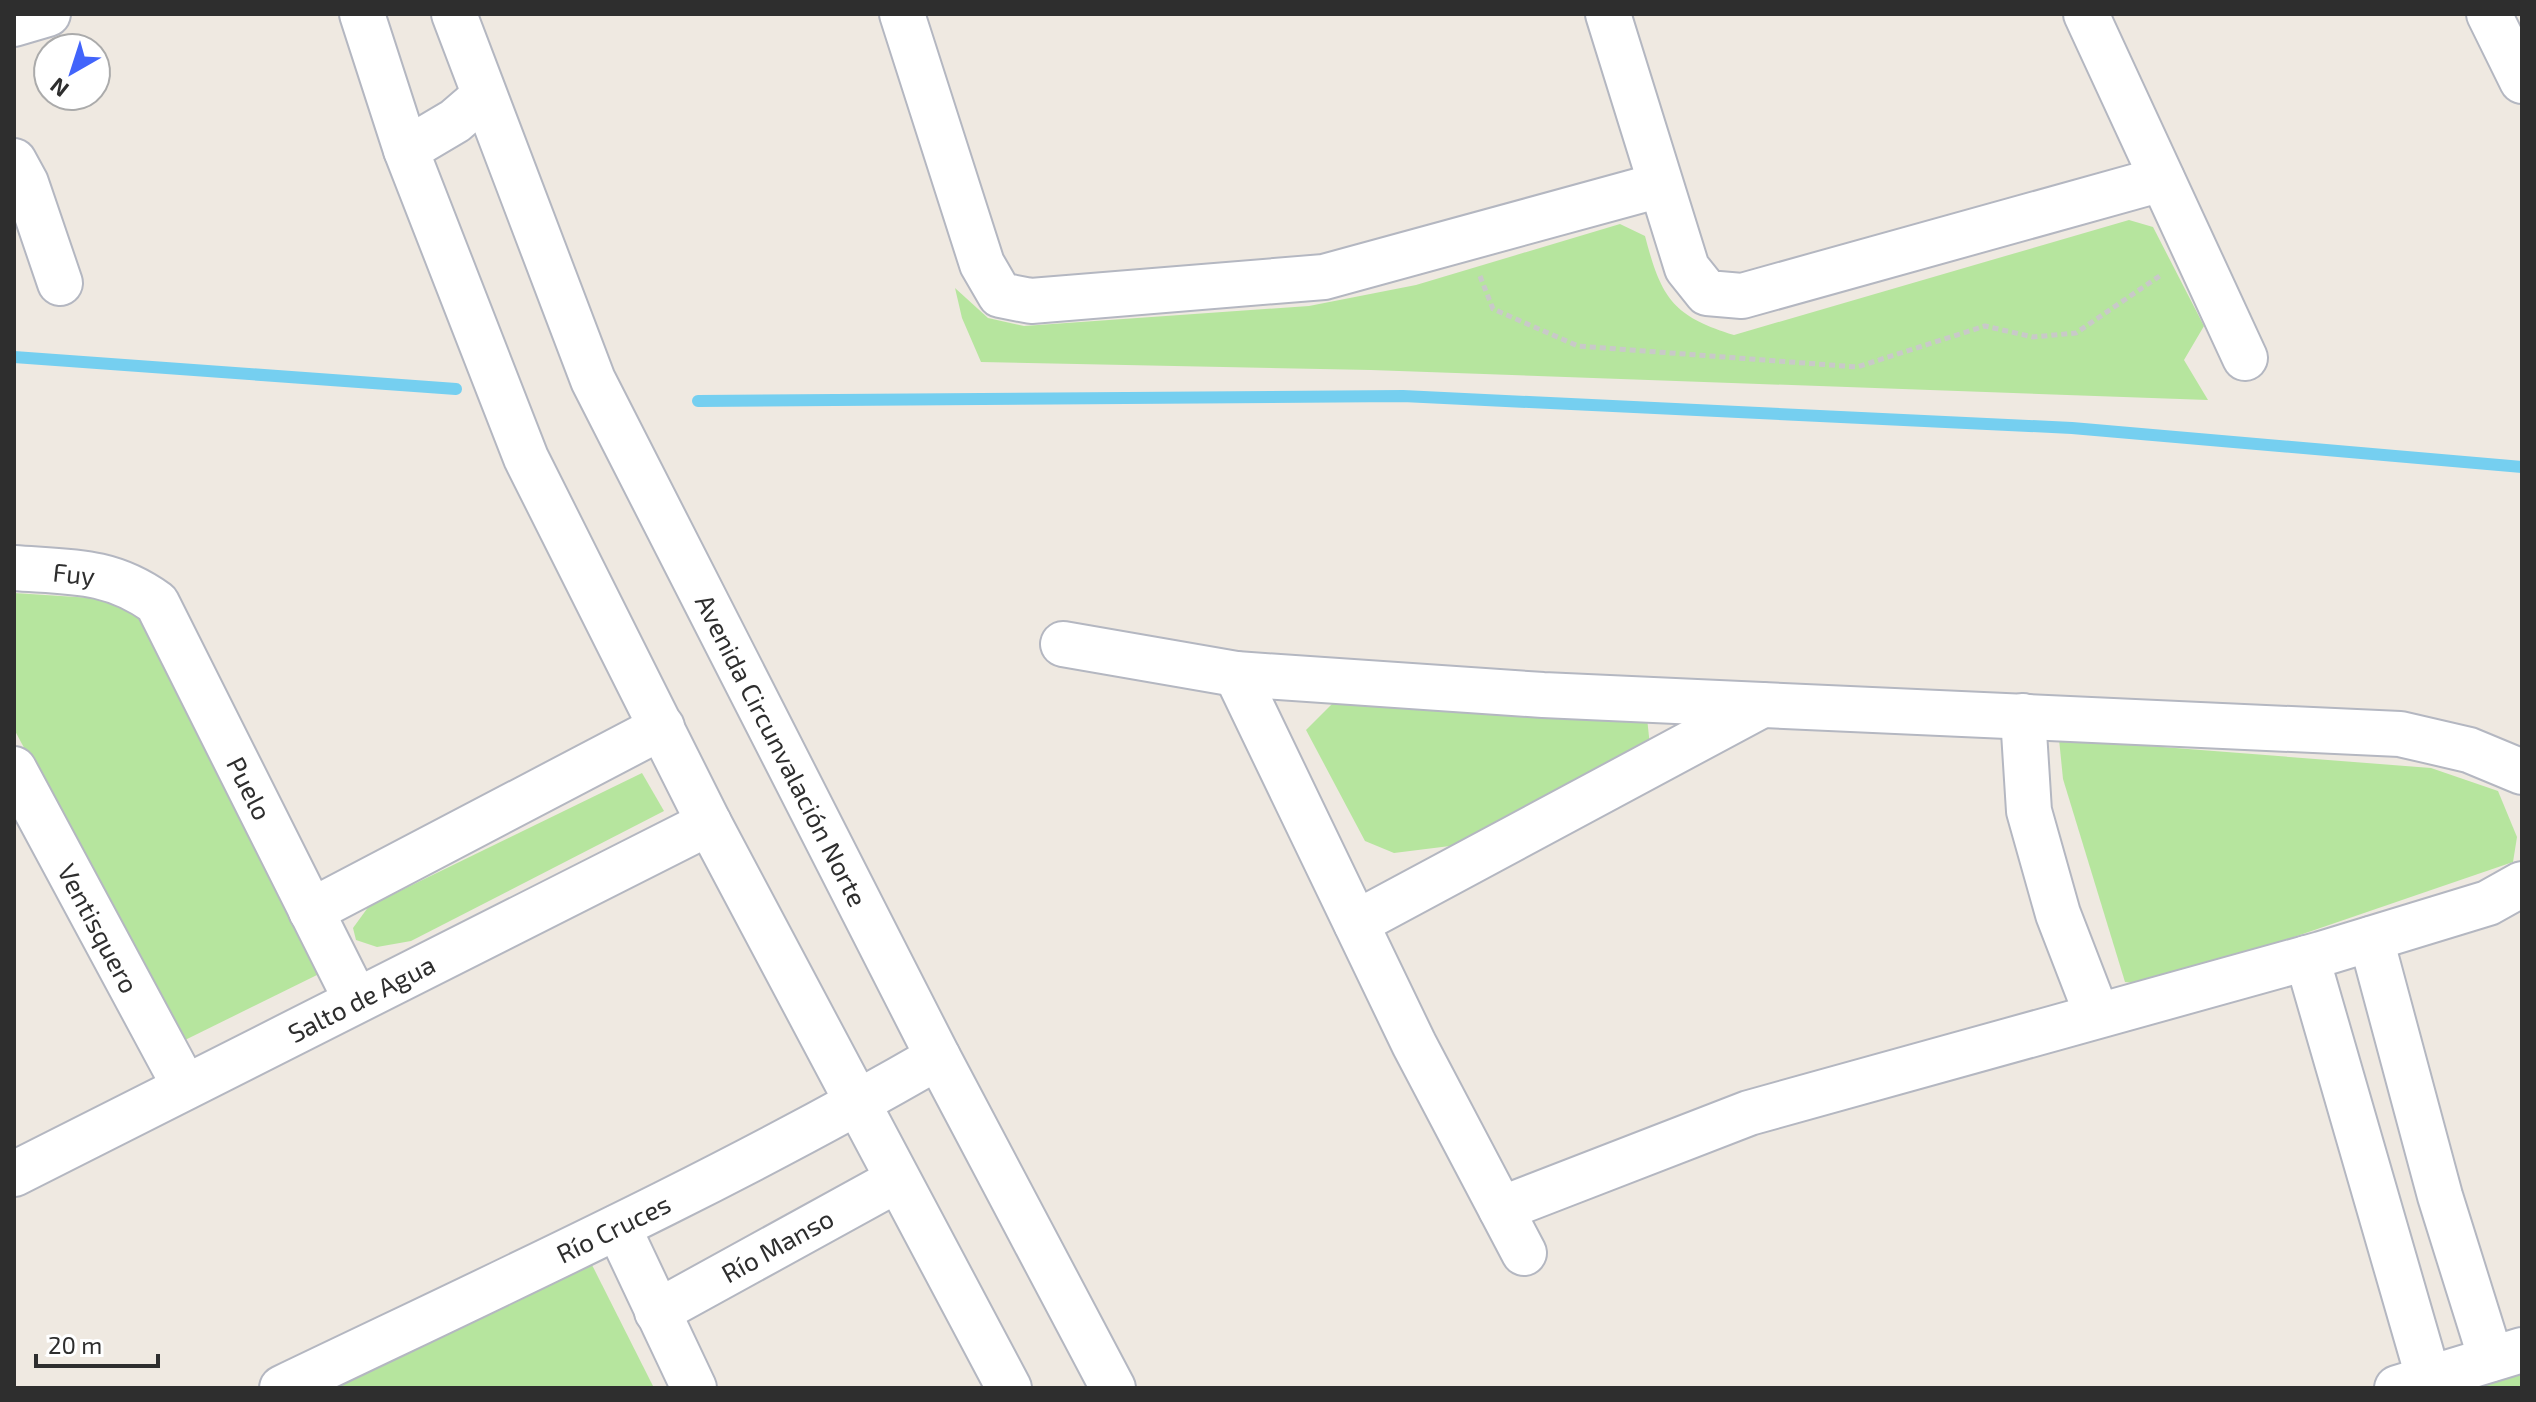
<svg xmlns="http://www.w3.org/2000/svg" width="2536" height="1402" font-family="'Exo 2',sans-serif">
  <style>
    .green { fill: #b6e59e }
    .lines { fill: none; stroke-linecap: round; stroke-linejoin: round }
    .stream { stroke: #75cff0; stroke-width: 12 }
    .minor-casing { stroke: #b4b7c1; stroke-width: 48 }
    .path { stroke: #c9c9c9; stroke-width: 5; stroke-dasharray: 6 4; stroke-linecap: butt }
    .minor { stroke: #fff; stroke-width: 44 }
    .labels { text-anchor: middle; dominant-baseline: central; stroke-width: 6; stroke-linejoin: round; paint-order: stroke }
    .street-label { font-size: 26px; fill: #2e2e2e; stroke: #fff }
  </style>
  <rect width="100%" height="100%" fill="#efe9e1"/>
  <g class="green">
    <path d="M 2129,220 L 2153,227 L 2204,326 L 2184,360 L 2208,400 L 1371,370 L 981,362 L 962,318 L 955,288 L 988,318 L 1024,326 L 1309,306 L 1416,285 L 1620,224 L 1645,236 C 1661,297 1672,316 1734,335 Z"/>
    <polygon points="14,593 107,599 137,609 319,974 181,1042 14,729"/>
    <polygon points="1334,702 1647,718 1650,746 1458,845 1394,853 1365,841 1306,730"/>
    <polygon points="2059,739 2431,768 2498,791 2517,837 2513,862 2154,985 2125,982 2063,779"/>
    <polygon points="642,773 664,811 411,941 377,947 356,940 353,928 369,906"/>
    <polygon points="589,1259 654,1388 332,1388"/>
    <polygon points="2522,1368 2522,1388 2456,1388"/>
  </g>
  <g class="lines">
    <g class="stream">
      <polyline points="14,357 456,389"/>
      <polyline points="698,401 1403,396 2072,428 2522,467"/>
    </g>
    <defs>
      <g id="minor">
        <polyline points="362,14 406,150 526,458 709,823 1009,1388"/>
        <polyline points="454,14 593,380 938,1057 1113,1388"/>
        <polyline points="902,14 982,264 1000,295 1031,301 1324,277 1660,185"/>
        <polyline points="1608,14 1687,268 1707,293 1742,296 2162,179"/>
        <polyline points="2086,14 2245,358"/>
        <polyline points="2489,14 2522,81"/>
        <polyline points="14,24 48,14"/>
        <polyline points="406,150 455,121 484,96"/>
        <polyline points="14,161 26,183 60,283"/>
        <path d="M 14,568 C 70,572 110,569 157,603 L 356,1000"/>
        <polyline points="1063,644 1236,674 1543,695 2400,734 2469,750 2522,772"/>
        <polyline points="1236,674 1414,1044 1524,1253"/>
        <polyline points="2023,716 2029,811 2058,914 2097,1015"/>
        <polyline points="14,769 185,1087"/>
        <polyline points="311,911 662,727"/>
        <polyline points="1356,923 1762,705"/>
        <polyline points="2371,939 2440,1196 2491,1359"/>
        <polyline points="2307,958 2429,1380"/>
        <polyline points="14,1174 709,823"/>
        <polyline points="1501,1209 1749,1113 2321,954 2488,903 2522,884"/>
        <polyline points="618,1227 694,1388"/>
        <polyline points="657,1312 897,1180"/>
        <path d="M 282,1388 C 503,1282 726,1180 938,1057"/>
        <polyline points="2397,1388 2522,1350"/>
      </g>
    </defs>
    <use href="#minor" class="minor-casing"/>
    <polyline class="path" points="1480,276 1493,309 1578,346 1857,367 1985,326 2033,337 2076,333 2161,275"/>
    <use href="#minor" class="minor"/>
  </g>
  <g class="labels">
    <g class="street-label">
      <text transform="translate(74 573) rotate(6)">Fuy</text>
      <text transform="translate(782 750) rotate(63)">Avenida Circunvalación Norte</text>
      <text transform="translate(250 788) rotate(63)">Puelo</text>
      <text transform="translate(99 928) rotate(62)">Ventisquero</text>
      <text transform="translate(361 998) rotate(-27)">Salto de Agua</text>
      <text transform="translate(613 1228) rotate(-26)">Río Cruces</text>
      <text transform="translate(777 1245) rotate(-29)">Río Manso</text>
    </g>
  </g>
  <rect width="2536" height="1402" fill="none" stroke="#2e2e2e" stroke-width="32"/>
  <g transform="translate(72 72) rotate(219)"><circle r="38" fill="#ffffff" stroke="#ababab" stroke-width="2"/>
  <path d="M0-6L14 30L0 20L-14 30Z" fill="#4264fb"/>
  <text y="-12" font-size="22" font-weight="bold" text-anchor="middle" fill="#2e2e2e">N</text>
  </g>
  <path d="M36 1354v12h122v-12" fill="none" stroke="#2e2e2e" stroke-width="4"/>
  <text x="48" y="1354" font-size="24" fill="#2e2e2e" stroke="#ffffff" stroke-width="6" paint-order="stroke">20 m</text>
</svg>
